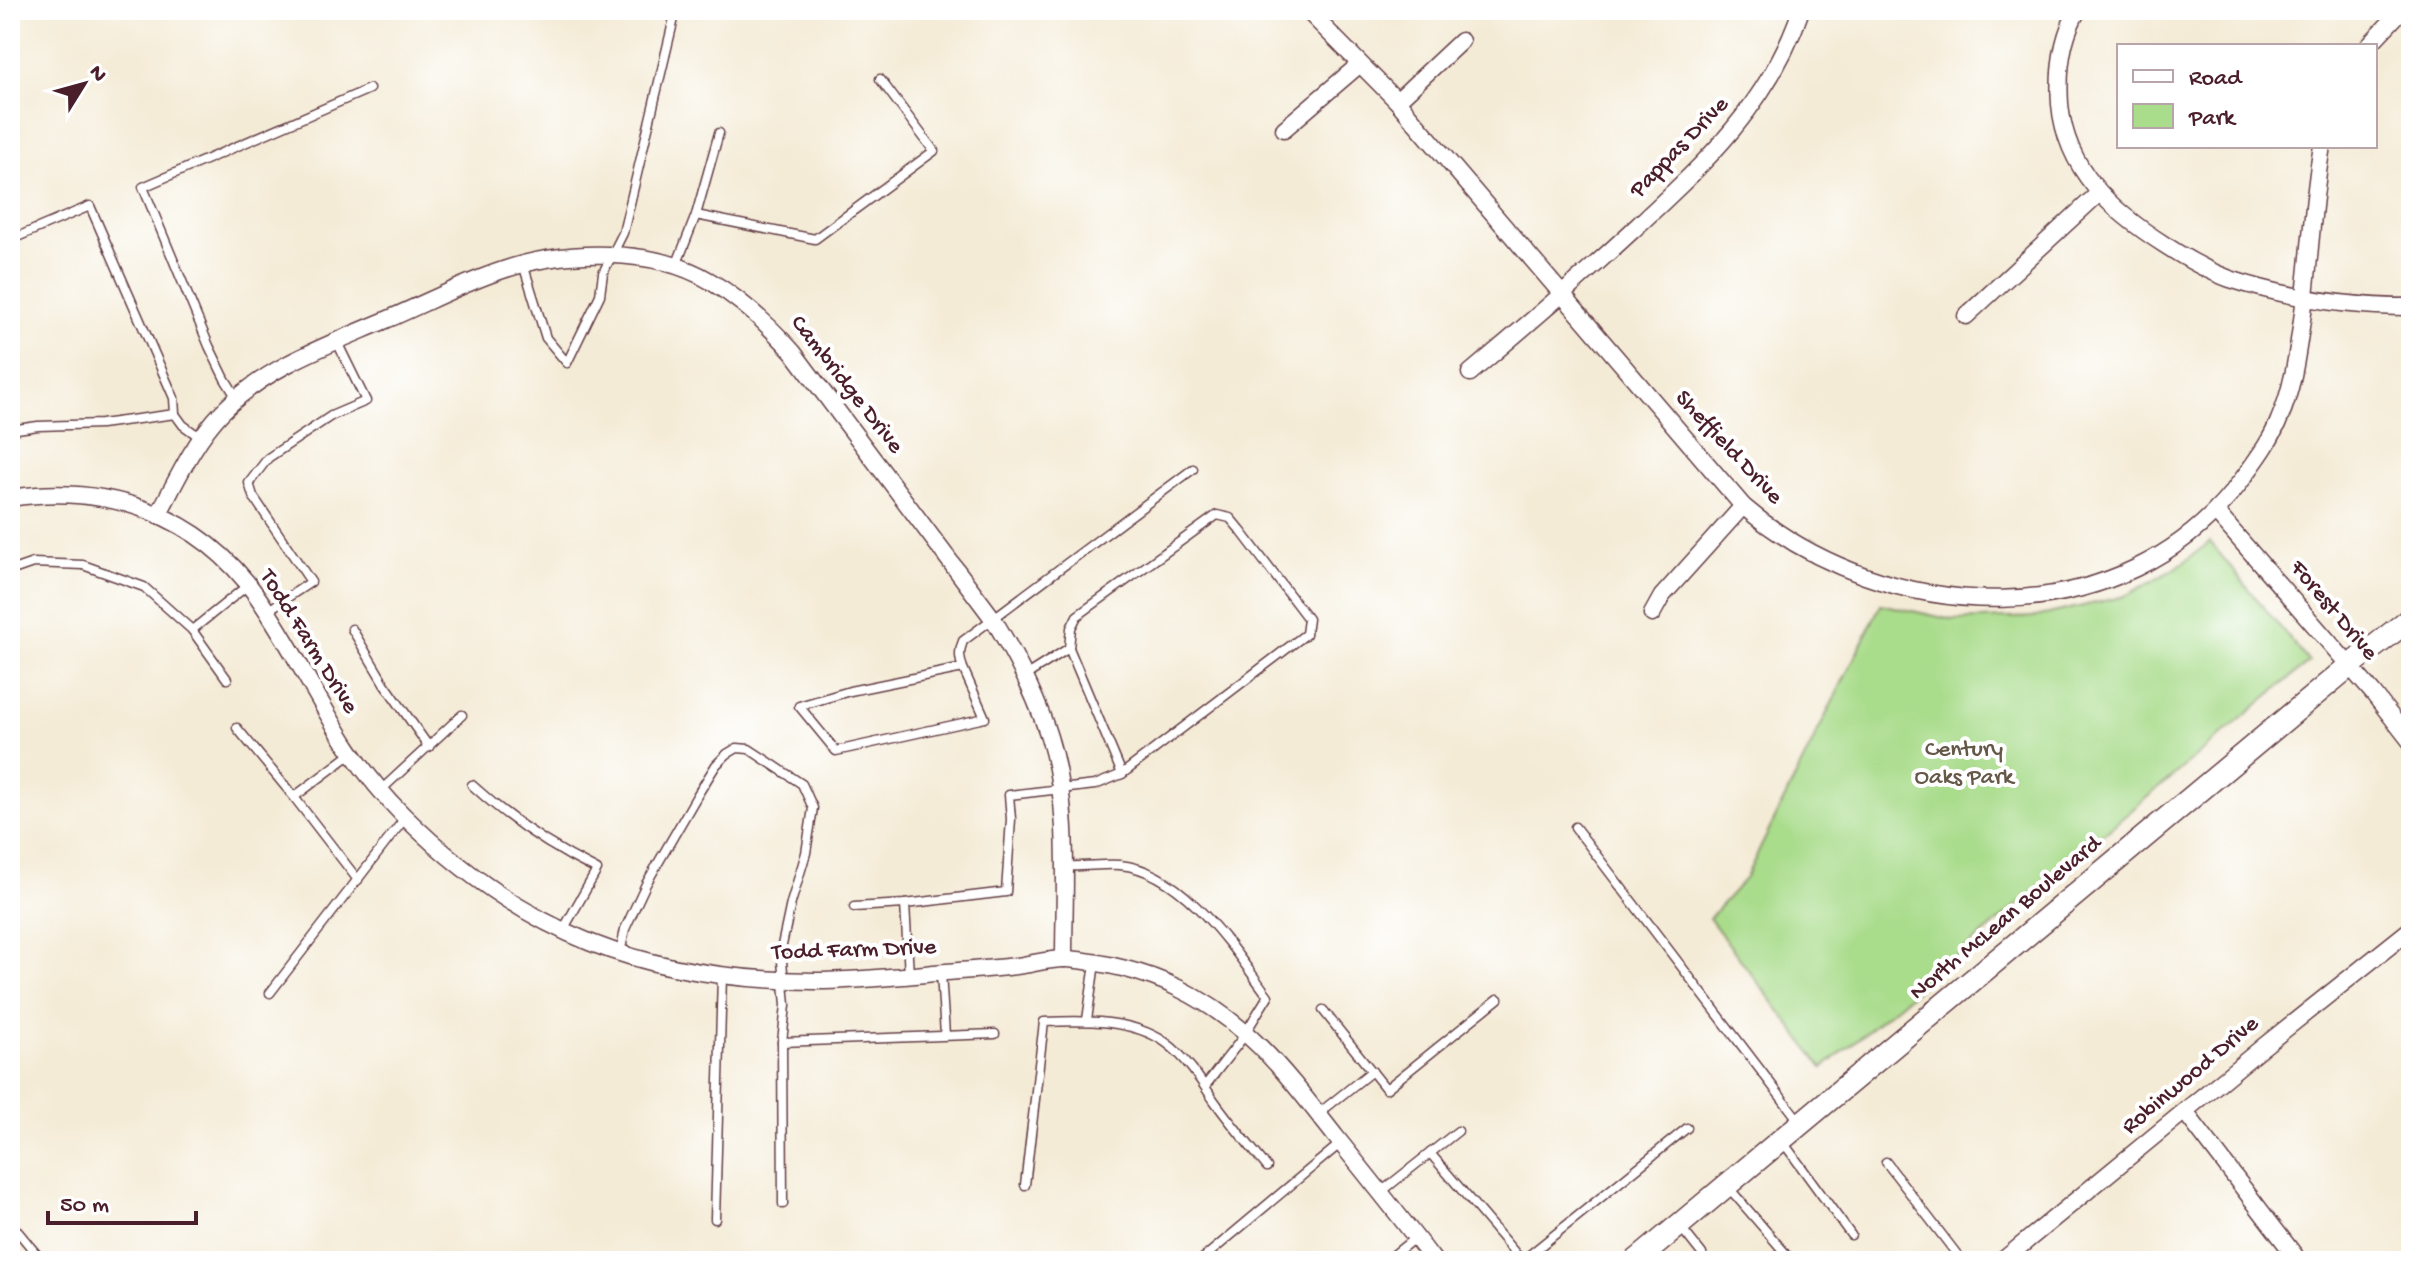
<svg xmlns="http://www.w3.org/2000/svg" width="2421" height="1271" font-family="'Gochi Hand',sans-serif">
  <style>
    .green { fill: #a9dc8b; stroke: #7a7e5b; stroke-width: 2 }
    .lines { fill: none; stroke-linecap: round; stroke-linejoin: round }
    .lane-casing { stroke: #643e45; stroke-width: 11 }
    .street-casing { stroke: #643e45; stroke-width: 19 }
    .secondary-casing { stroke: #643e45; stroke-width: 25 }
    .lane { stroke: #fff; stroke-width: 8 }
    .street { stroke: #fff; stroke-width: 16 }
    .secondary { stroke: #fff; stroke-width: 22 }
    .labels { text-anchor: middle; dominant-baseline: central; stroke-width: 8; stroke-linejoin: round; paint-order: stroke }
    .street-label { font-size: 24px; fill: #4a1f2b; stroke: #fff }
    .park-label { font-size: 24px; fill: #665848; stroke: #fff }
  </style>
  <rect width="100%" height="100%" fill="#fff"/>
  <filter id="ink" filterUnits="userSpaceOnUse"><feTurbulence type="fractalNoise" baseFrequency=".0125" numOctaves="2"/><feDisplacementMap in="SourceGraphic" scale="16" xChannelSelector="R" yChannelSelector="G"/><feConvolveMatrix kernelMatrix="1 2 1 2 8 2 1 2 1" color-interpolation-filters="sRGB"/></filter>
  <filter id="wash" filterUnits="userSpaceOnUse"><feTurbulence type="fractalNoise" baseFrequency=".006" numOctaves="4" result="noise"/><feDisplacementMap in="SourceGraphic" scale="32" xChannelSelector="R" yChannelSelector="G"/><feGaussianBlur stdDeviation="1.8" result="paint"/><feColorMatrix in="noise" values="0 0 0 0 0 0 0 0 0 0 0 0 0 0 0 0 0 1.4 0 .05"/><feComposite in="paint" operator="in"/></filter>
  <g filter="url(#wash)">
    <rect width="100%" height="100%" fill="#f4ebd6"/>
    <polygon class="green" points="2210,542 2309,662 1823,1068 1709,918 1745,879 1881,604 1953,620 2036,617 2125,596 2176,568"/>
  </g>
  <g filter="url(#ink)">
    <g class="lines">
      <defs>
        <g id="lane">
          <polyline points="696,215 815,239 934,151 880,79"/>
          <polyline points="10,240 90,206 174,398 175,414"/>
          <polyline points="523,264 546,338 567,363 600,295 603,273 623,233 676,10"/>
          <polyline points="676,266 696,215 719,133"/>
          <polyline points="237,398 225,379 209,346 143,187 369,89"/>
          <polyline points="10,430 38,426 101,424 175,414 183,425 201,438"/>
          <polyline points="10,571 33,563 83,565 144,587 192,630 248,585"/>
          <polyline points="267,611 311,582 253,496 249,483 268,458 331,416 366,401 337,342"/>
          <polyline points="352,629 384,683 429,747"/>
          <polyline points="192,630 227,679"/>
          <polyline points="1069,648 1122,774"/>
          <path d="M 963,668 L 850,691 L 799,706 L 836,751 L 985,718 L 963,668 C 959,658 959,651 963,641 L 1193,469"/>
          <polyline points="237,728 294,797"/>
          <polyline points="351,754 294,797 358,880"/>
          <path d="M 472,785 C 510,820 550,847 597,870 L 563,930"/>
          <polyline points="380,791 462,715"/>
          <polyline points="1575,827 1800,1122"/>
          <path d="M 1065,866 C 1083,867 1102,864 1120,865 C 1184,871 1233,949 1268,996 L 1241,1040 L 1205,1086"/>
          <polyline points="905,904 909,975"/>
          <polyline points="854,907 905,904 1006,892 1011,819 1009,795 1095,785 1122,774 1306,634 1308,619 1241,531 1230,518 1217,515 1077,616 1071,628 1069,648 1025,676"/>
          <polyline points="620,954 625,929 646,884 698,794 716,765 727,754 737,748 749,749 802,784 813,808 806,853 791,903 781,950 786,1005 782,1042 783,1204"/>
          <polyline points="941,973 945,1035"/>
          <polyline points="270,993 405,818"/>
          <polyline points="1323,1010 1386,1089 1498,999"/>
          <polyline points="1087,1020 1095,963"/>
          <polyline points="782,1042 995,1034"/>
          <polyline points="1318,1114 1372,1071"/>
          <polyline points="1783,1142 1851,1235"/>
          <polyline points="1430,1153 1522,1261"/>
          <polyline points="1886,1162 1962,1261"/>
          <path d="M 1025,1185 L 1044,1022 C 1084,1020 1131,1019 1165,1042 C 1185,1056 1200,1079 1213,1099 C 1230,1123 1249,1145 1267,1167"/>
          <polyline points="1729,1188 1792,1261"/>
          <polyline points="1381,1192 1458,1131"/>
          <polyline points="715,1219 722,976"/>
          <polyline points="10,1222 38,1256 37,1261"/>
          <polyline points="1679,1225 1702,1254 1704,1261"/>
          <polyline points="1200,1261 1341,1143"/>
          <polyline points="1386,1261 1416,1237"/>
          <polyline points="1522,1261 1687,1128"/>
        </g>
        <g id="street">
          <path d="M 1307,10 L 1397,101 L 1743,506 C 1886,628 2126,641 2244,477 C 2257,459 2271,441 2279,420 C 2293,388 2297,355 2302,320 C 2310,262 2312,204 2322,146"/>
          <path d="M 2078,10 C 2061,38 2058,73 2060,104 C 2066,171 2113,212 2165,245 C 2185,258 2208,271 2230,279 C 2288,298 2351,307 2411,307"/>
          <polyline points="2368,46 2402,10"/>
          <polyline points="1397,101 1461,41"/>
          <polyline points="1284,129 1360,64"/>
          <polyline points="1966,316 2098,194"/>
          <path d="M 1470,373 C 1525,327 1579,280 1632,231 C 1703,165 1769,105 1801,10"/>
          <path d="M 10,498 C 107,483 199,514 257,596 C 309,670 336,749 403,815 C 524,935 645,980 814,981 C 857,981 902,976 946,972 C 969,970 992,969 1016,966 C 1033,964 1051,958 1068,959 C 1104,962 1146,972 1178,988 C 1250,1023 1288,1076 1336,1137 C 1369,1178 1402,1219 1434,1261"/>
          <polyline points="2216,512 2373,693 2411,742"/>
          <path d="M 158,515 C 177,480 194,441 222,412 C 267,366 328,345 386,320 C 424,304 463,283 503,270 C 564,249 654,247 710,281 C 742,300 768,324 793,352 L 994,620 C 1016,657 1036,695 1049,737 C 1071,807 1064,886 1064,959"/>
          <polyline points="1652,614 1662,596 1743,506"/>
          <polyline points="2185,1112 2299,1261"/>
          <polyline points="2002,1261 2264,1046 2411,929"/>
        </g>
        <polyline id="secondary" points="1636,1261 2348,667 2411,618"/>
      </defs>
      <use href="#lane" class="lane-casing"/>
      <use href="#street" class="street-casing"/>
      <use href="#secondary" class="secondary-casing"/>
      <use href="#lane" class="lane"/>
      <use href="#street" class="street"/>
      <use href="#secondary" class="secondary"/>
    </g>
  </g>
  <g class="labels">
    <g class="street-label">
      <text transform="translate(1680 148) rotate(-46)">Pappas Drive</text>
      <text transform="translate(846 385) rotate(52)">Cambridge Drive</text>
      <text transform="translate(1728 448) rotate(47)">Sheffield Drive</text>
      <text transform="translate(2333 611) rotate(50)">Forest Drive</text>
      <text transform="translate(308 642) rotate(58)">Todd Farm Drive</text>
      <text transform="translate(2006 919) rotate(-40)">North McLean Boulevard</text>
      <text transform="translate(854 951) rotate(-2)">Todd Farm Drive</text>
      <text transform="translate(2191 1076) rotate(-40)">Robinwood Drive</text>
    </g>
    <g class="park-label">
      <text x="1964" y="750">Century<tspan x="1964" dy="28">Oaks Park</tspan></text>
    </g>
  </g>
  <rect width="2421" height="1271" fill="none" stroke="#fff" stroke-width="40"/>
  <rect x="2117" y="44" width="260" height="104" fill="#ffffff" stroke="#b7a5aa" stroke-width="2"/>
  <rect x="2133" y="70" width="40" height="12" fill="#ffffff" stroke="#b7a5aa" stroke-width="2"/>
  <text x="2189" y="84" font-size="24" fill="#4a1f2b">Road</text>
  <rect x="2133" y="104" width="40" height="24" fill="#a9dc8b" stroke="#b7a5aa" stroke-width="2"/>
  <text x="2189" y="124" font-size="24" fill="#4a1f2b">Park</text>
  <g transform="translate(84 84) rotate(53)" stroke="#ffffff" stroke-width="6" paint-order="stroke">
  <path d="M0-6L14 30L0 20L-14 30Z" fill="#4a1f2b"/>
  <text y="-12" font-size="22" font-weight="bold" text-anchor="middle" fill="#4a1f2b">N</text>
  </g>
  <path d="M48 1211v12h148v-12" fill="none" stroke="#4a1f2b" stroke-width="4"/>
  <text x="60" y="1211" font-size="24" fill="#4a1f2b" stroke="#ffffff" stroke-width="6" paint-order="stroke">50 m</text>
</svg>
